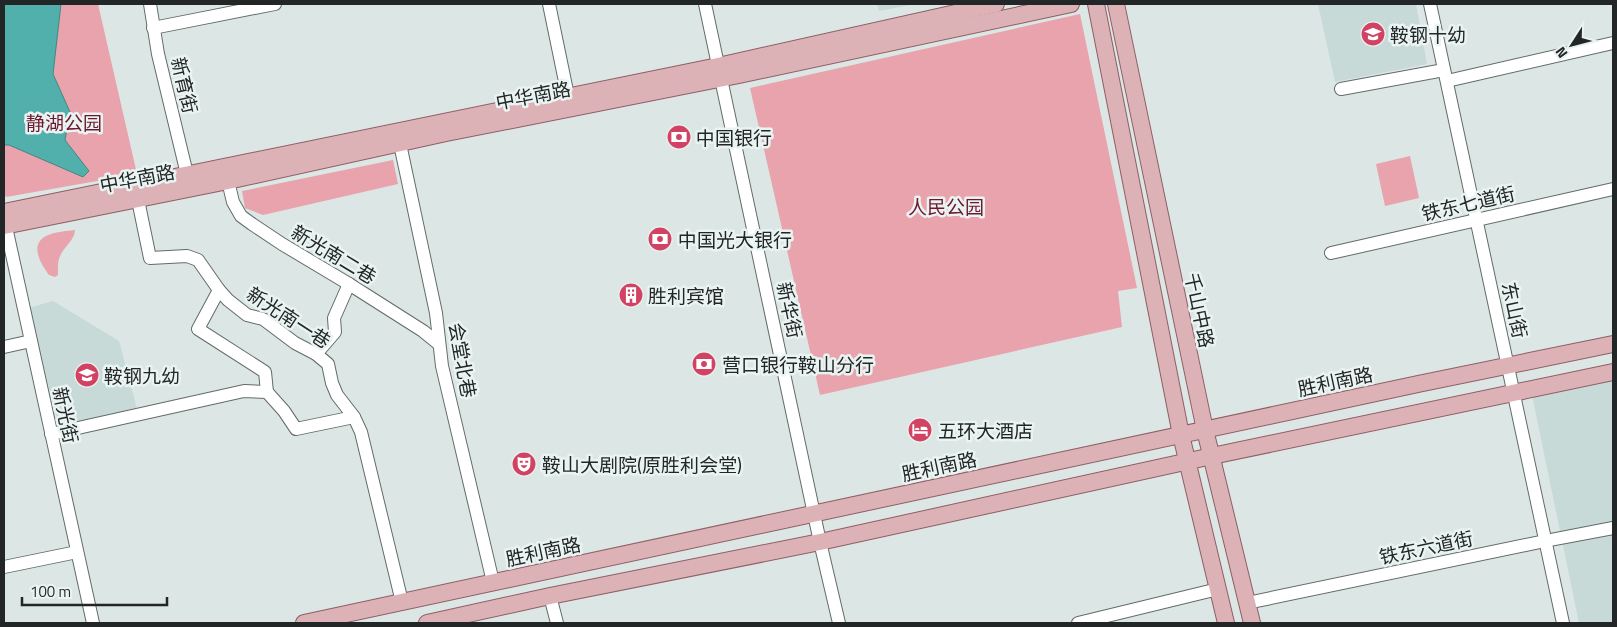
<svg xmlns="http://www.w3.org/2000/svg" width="1617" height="627" font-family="'Titillium Web','Noto Sans SC',sans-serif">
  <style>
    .built { fill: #c7dad8 }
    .green { fill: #e8a3ac }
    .water { fill: #51b0ab; stroke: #438783 }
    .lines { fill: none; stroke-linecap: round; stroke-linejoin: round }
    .minor-casing { stroke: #636b6a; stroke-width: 14 }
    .major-casing { stroke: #8d5f65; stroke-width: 18 }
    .minor { stroke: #fff; stroke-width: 12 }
    .major { stroke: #ddb2b7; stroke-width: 16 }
    .labels { text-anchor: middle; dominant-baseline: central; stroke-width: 5; stroke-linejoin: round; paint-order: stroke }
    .poi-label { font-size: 19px; fill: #232626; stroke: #e9f3f2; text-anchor: start }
    .street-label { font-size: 19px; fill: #232626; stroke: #e9f3f2 }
    .park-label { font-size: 19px; fill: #6e172d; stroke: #e9f3f2 }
  </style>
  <rect width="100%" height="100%" fill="#dce6e5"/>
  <g class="built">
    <polygon points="877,4 916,4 879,11"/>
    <polygon points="1318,4 1416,4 1427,64 1335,82"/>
    <polygon points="53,301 119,341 137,409 59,426 28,308"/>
    <polygon points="1613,378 1613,623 1579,623 1532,395"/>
  </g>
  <g class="green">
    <polygon points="4,4 98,4 137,174 6,197 4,195"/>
    <polygon points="1080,14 1137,288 1118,291 1122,327 820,395 750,88"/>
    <polygon points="1410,156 1419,198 1385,206 1376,164"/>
    <polygon points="393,160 398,184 263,215 245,208 242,191"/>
    <path d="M 75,230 C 75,239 65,246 61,254 C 57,261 58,268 58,275 L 55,277 L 49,275 C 41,264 29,245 46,236 C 54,232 66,231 75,230 Z"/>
  </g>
  <polygon class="water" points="4,4 61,4 53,74 70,112 65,140 89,171 83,177 9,145 4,145"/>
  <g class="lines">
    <defs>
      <g id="minor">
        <polyline points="150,4 158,54 187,174"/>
        <polyline points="549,4 568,96"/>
        <polyline points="705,4 820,542 839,623"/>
        <polyline points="1430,4 1563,623"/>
        <polyline points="153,28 275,4"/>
        <polyline points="1447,81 1613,43"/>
        <polyline points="1341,89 1444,70"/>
        <polyline points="400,144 436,313 442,366 493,582"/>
        <polyline points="228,181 233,202 241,216 252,224 282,244 349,284 423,331 439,344"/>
        <polyline points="138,200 150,258 187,256 198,260 219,290 228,300 247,315 263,319 295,343 316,354 328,364 332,383 337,395 354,417 361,432 402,602"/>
        <polyline points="4,218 93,623"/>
        <polyline points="1331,253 1613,189"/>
        <polyline points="219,290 198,329 265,372 267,392"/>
        <polyline points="4,347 31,341"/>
        <polyline points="316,354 335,332 334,318 349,284"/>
        <polyline points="51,434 244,391 267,392 284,411 296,429 354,417"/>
        <polyline points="4,567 77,552"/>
        <polyline points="550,596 557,623"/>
        <polyline points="1247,603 1545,541 1613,528"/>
        <polyline points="1078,623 1218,589"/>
      </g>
      <g id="major">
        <polyline points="1096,4 1181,435 1226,623"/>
        <polyline points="1116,4 1205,430 1252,623"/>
        <polyline points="4,212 718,66 996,4"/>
        <polyline points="4,226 228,181 446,133 739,75 1071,4"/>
        <polyline points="304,623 1418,384 1613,344"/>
        <polyline points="427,623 550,596 820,542 1212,456 1613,372"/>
      </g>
    </defs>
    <use href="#minor" class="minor-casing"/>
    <use href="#major" class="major-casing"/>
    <use href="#minor" class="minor"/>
    <use href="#major" class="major"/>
  </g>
  <defs>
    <symbol id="school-disc" viewBox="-11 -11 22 22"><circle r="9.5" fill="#d24262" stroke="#e9f3f2"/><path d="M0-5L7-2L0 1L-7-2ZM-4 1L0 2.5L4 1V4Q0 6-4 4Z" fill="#fff"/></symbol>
    <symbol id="bank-disc" viewBox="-11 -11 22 22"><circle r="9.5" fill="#d24262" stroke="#e9f3f2"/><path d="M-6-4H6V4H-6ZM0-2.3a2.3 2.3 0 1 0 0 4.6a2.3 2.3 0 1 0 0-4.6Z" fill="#fff"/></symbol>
    <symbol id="building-disc" viewBox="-11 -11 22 22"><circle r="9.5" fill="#d24262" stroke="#e9f3f2"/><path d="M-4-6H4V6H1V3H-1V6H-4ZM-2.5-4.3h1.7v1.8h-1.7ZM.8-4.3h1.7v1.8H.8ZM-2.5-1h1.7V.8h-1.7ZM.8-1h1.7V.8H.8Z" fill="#fff"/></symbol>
    <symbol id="hotel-disc" viewBox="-11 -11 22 22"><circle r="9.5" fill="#d24262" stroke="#e9f3f2"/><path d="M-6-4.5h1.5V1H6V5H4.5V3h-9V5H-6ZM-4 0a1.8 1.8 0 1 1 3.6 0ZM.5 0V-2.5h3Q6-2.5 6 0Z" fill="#fff"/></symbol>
    <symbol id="theatre-disc" viewBox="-11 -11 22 22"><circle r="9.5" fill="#d24262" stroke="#e9f3f2"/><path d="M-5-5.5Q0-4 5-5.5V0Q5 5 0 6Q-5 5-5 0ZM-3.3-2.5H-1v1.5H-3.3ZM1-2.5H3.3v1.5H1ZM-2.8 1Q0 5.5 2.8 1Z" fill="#fff"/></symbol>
  </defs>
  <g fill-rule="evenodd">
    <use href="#school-disc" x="1359" y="20" width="28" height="28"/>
    <use href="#bank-disc" x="665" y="123" width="28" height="28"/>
    <use href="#bank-disc" x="646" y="225" width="28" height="28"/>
    <use href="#building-disc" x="617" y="281" width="28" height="28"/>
    <use href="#bank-disc" x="690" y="350" width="28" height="28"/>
    <use href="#school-disc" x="73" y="361" width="28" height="28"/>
    <use href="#hotel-disc" x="906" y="416" width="28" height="28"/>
    <use href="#theatre-disc" x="510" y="450" width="28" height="28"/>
  </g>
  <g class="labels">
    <g class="poi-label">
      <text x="1390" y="34">鞍钢十幼</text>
      <text x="696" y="137">中国银行</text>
      <text x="678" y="239">中国光大银行</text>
      <text x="648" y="295">胜利宾馆</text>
      <text x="722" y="364">营口银行鞍山分行</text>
      <text x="104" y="375">鞍钢九幼</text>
      <text x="938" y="430">五环大酒店</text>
      <text x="542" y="464">鞍山大剧院(原胜利会堂)</text>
    </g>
    <g class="street-label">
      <text transform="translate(185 85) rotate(77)">新育街</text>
      <text transform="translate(533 95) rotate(-11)">中华南路</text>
      <text transform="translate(137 178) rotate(-11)">中华南路</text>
      <text transform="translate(1468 203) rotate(-13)">铁东七道街</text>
      <text transform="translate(334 254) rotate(31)">新光南二巷</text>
      <text transform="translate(790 310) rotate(78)">新华街</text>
      <text transform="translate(1200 310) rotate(78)">千山中路</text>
      <text transform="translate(1515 310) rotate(78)">东山街</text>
      <text transform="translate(289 317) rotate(33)">新光南一巷</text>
      <text transform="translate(463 360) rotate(80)">会堂北巷</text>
      <text transform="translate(1335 381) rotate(-12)">胜利南路</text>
      <text transform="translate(66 415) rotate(78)">新光街</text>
      <text transform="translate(939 466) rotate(-12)">胜利南路</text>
      <text transform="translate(1426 547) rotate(-12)">铁东六道街</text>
      <text transform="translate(543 551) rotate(-12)">胜利南路</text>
    </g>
    <g class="park-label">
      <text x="64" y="122">静湖公园</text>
      <text x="946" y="206">人民公园</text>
    </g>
  </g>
  <rect width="1617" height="627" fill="none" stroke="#232626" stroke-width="10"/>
  <g transform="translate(1572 45) rotate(234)" stroke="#e9f3f2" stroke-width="4" paint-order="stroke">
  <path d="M0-4L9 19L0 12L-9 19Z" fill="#232626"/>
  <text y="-8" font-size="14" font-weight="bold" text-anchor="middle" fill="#232626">N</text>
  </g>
  <path d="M22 597v8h145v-8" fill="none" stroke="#232626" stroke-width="2.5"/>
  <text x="30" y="597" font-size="15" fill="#232626" stroke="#e9f3f2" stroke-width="4" paint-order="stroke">100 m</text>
</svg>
